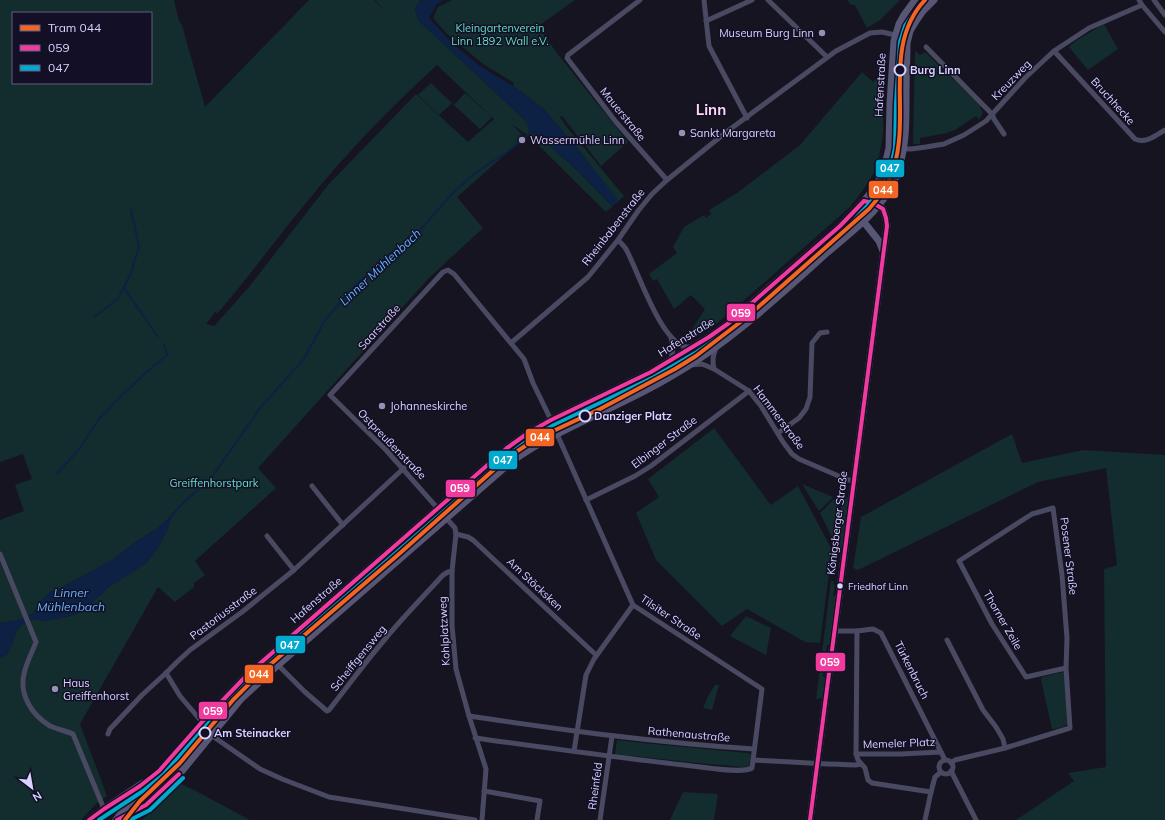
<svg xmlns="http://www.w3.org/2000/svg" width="1165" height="820" font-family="Mulish,sans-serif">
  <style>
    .green { fill: #132c2d; fill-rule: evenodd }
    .water { fill: #0d2144 }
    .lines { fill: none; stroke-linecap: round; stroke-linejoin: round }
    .stream { stroke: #0d2144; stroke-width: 2 }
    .street { stroke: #4a4962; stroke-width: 5 }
    .secondary { stroke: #575674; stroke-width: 7 }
    .bus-1-casing { stroke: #130f26; stroke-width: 7 }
    .bus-2-casing { stroke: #130f26; stroke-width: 7 }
    .bus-1 { stroke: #f13a9d; stroke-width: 4 }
    .bus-2 { stroke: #00a9ce; stroke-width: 4 }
    .tram-1-casing { stroke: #130f26; stroke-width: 7 }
    .tram-1 { stroke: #f26522; stroke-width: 4 }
    .poi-dot { fill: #9591b1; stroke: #130f26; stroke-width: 1.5 }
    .stop-dot { fill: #130f26; stroke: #d9d4ff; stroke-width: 2 }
    .bus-dot { fill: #d9d4ff; stroke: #130f26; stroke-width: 1.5 }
    .labels { text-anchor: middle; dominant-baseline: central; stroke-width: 3; stroke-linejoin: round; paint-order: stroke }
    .bus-label { font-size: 10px; fill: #d9d4ff; stroke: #130f26; text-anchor: start }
    .park-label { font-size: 11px; fill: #5fe0c0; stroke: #130f26 }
    .poi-label { font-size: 11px; fill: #d9d4ff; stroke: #130f26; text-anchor: start }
    .stop-label { font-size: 11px; font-weight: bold; fill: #d9d4ff; stroke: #130f26; text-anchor: start }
    .street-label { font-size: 11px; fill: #d9d4ff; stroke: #130f26 }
    .water-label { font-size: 12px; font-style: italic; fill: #62b6ff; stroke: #130f26 }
    .district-label { font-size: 15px; font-weight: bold; fill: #ffd6f0; stroke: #130f26 }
    .line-badge { stroke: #130f26; stroke-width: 1.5 }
    .badge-label { font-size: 11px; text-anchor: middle; font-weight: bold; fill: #fff }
  </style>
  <rect width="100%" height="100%" fill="#161421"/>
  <g class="green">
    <path d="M 0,0 L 174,0 L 179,21 L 182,25 L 205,107 L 309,0 L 374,0 L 387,13 L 375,0 L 421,0 L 415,8 L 418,20 L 527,122 L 530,133 L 537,134 L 580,173 L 612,206 L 586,159 L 544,109 L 513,86 L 514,83 L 483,64 L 447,34 L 433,18 L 438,7 L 452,0 L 575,0 L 540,25 L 538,24 L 534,28 L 538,33 L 541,31 L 557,53 L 628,142 L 601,166 L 562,116 L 560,117 L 566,126 L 624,196 L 606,212 L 529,136 L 511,124 L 525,137 L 457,197 L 483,228 L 429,278 L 258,468 L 276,488 L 195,561 L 205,575 L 194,583 L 194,587 L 175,602 L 158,587 L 80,724 L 107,796 L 96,804 L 81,820 L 0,820 L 0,659 L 7,654 L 14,639 L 17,630 L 21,625 L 33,619 L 45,621 L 74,615 L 85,608 L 101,595 L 107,588 L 146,563 L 157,549 L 167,530 L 172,515 L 159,527 L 133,544 L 114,559 L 59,589 C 40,595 44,601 33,613 C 25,621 10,621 0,623 L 0,520 L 24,511 L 15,485 L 32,479 L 23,454 L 0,462 ZM 13,13 L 151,13 L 151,83 L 13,83 ZM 437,65 L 494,119 L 468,142 L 416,94 L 328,185 L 249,287 L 214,326 L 206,324 L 216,311 L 217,314 C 248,278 276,239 306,203 C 346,153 391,107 437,65 Z"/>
    <polygon points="847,0 900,0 880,20 867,28 855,5 851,5"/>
    <polygon points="1104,24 1118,49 1088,70 1069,47 1077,40"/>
    <polygon points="915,51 920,55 925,52 981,106 980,107 983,113 979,120 976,116 955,130 947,133 920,138 920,144 915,144 913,143"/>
    <polygon points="884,69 883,135 879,157 874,173 866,186 850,207 734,309 716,324 699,335 691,331 705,309 691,295 674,309 657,279 653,281 649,274 677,253 673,247 684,227 704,215 706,218 711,214 709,210 737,193 800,145 862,72 873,82"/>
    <polygon points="431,83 452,103 439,115 418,95"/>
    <polygon points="465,93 492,117 480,129 454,105"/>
    <polygon points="714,428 770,504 771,505 798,486 832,550 820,643 805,642 747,609 722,626 656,560 636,513 659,497 648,479 713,429"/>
    <polygon points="1012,434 1022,463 1083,450 1165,455 1165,820 1016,820 1074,781 1068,773 1106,767 1104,569 1117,565 1106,468 1038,482 858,570 853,568 861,517"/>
    <polygon points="802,484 833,497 819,511"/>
    <polygon points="837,494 840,495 834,541 820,513 835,498"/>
    <polygon points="848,497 841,555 836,547 842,500"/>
    <polygon points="831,581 834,581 833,584 835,585 833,596 836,596 829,645 827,645 823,676 825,678 822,698 816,699"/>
    <polygon points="746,616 771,628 766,655 730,636"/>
    <path d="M 1063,672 L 1065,674 L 1067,724 C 1065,727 1056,729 1052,729 L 1041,680 L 1042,677 Z"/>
    <polygon points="715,685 719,685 712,710 703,708 708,696"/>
    <polygon points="617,740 653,744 748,753 751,755 749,766 743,767 698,763 615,754"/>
    <polygon points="179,783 196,791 250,820 142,820"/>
    <polygon points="683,792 718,794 714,820 670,820"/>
  </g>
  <g class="water">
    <polygon points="421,0 444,0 437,4 429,18 453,44 480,66 513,86 544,109 586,159 618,200 612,206 580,173 537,134 530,133 527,122 418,20 415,8"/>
    <path d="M 173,514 L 167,530 L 157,549 L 146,563 L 107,588 L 101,595 L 85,608 L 74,615 L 45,621 L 33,619 L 21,625 L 17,630 L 14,639 L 7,654 L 0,659 L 0,623 C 10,621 25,621 33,613 C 44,601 40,595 59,589 L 114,559 L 133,544 L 159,527 Z"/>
  </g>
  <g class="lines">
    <g class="stream">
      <polyline points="124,288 158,337"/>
      <polyline points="94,317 118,299 131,273 139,246 131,210"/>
      <polyline points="57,474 80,448 99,419 121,396 147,372 167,355 164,344"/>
      <polyline points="171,516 183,503 211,478 261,407 304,359 325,320 355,286 389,255 420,230 454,192 474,174 510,150 530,133"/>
    </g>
    <g class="street">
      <polyline points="640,0 568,55 567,58 616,122 667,180"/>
      <polyline points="704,0 709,46 747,118"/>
      <polyline points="768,0 827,57"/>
      <polyline points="1139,0 1142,5 1165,32"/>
      <polyline points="1154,0 1165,15"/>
      <polyline points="706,21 752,0"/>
      <polyline points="926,47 992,114 994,119 1004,134"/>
      <path d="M 1054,51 L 1135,139 C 1146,144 1156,135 1165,130"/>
      <polyline points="889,148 911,149 926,147 944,144 964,135 986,121 1026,77 1054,51 1089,28 1142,5"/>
      <path d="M 618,240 C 621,243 624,246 626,249 C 638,271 660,341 686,347 C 688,347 690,347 692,347"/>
      <polyline points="671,337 673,348 671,360"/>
      <polyline points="511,343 588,277 618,240 638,211 652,194 667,180 725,133 836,51 870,33 882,32 895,35 903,34 910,31"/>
      <polyline points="690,365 702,364 714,369 749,391 761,406 783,442 792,454 799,459 848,480 854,480"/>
      <path d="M 714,369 C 712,360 713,356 716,348"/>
      <polyline points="778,433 799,418 806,409 810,397 812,343 820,333 827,332"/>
      <polyline points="312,486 343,525"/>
      <polyline points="586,500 635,476 651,466 749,391"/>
      <polyline points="456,534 468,537 473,540 596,655"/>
      <polyline points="267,536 294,570"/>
      <path d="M 0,554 L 36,642 C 32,653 26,663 24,674 C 19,695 32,715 50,726 C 57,729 66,731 73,734 L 104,809"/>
      <polyline points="834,631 857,631 873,629 881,633 945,760"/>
      <polyline points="857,631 856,754 858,760 865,768 868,780 872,783 931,792"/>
      <polyline points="947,640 983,710 996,727 1003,739 1005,748"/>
      <path d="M 278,665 L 305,692 L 327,711 L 329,710 C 348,686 366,661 386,638 C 404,616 424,596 443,575 L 448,572 L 452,571"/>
      <polyline points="166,673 180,696 202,722"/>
      <path d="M 469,716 C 564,730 658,743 754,749"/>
      <polyline points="108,734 110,729 142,695 166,673 177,662 190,650 242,612 294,570 404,468"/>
      <polyline points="211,735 260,769 282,779 329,797 475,820"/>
      <path d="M 475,738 C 548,748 620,758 692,766 C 705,767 742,774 752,768 L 762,689 L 633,605 L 557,434 C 557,428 555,425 551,420"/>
      <polyline points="574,751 586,675 594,659 633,605"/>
      <polyline points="856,754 901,754 941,752"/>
      <path d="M 753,760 C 788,762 822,764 856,765 L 861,764"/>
      <circle cx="946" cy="767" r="7"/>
      <polyline points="951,763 955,760 1005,748 1070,728 1066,668 1067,638 1062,575 1053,508 1032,514 959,561 992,624 1026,677 1066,668"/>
      <polyline points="951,771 976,820"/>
      <polyline points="484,791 540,801 537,820"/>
      <polyline points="482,820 486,769 469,716 456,669 452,625 452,571 456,534 455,528 386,450 330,395 443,272 448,270 454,274 524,359 533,383 551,420 553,430 557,434"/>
      <polyline points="600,820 612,736"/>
      <polyline points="925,820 931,792 935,777 941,772"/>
    </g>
    <g class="secondary">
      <polyline points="864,202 863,208 863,221 879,241 883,251"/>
      <polyline points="118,819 143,806"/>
      <polyline points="89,820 104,809 143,783"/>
      <path d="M 116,820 C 129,801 146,786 161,769 C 190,737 218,704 248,674 L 507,448 L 528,433 L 551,420 L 651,372 L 709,337 L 729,323 L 762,294 L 840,226 L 864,201 L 877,185 L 885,165 L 889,148 L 890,104 L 894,41 L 899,24 L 904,15 L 915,0"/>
      <path d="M 133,820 L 146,805 L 182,771 L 241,699 L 278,665 L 511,462 C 560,427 618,408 670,377 C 729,343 778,297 828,252 C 852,231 883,209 895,179 C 907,149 906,124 906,93 C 906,77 907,60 907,43 L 910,31 L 916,21 L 923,11 L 934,0"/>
      <polyline points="810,820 887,226 886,218 883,209 873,203 864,201"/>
    </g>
    <defs>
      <g id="bus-1">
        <polyline points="89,820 104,809 140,786 159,771 202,722 248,674 507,448 528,433 551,420 651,372 709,337 729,323 840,226 864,201"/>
        <polyline points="117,820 146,805 179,774"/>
        <polyline points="810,820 887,226 886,218 883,209 873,203 864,201"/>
      </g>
      <g id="bus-2">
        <polyline points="99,820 143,791 163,775 206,726 252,678 511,453 531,438 554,425 654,377 697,352 732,328 844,231 868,205 882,188 891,166 895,148 896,104 900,42 905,26 920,4"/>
        <polyline points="130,820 150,810 183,778"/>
      </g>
    </defs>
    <use href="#bus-1" class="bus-1-casing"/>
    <use href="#bus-2" class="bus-2-casing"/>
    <use href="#bus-1" class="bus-1"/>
    <use href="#bus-2" class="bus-2"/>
    <defs>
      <path id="tram-1" d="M 125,820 L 140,801 L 180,763 L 233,700 L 258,675 L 399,554 L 507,458 L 534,440 L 600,409 L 675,369 L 696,356 L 747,317 L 869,209 C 880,197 889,183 894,167 C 911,111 882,46 925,0"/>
    </defs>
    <use href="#tram-1" class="tram-1-casing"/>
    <use href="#tram-1" class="tram-1"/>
  </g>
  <g class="poi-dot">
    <circle cx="822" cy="33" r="4"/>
    <circle cx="682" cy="133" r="4"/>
    <circle cx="522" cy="140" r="4"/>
    <circle cx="382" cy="406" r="4"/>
    <circle cx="55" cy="689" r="4"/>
  </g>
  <g class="stop-dot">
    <circle cx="900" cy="70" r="5.5"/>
    <circle cx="585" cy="416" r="5.5"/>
    <circle cx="205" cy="733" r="5.5"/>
  </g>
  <circle class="bus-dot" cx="840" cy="586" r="3.5"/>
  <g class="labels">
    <g class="bus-label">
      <text x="848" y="586">Friedhof Linn</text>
    </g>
    <g class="park-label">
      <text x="500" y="28">Kleingartenverein<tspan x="500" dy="13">Linn 1892 Wall e.V.</tspan></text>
      <text x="214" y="483">Greiffenhorstpark</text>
    </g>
    <g class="poi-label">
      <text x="814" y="33" text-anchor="end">Museum Burg Linn</text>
      <text x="690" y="133">Sankt Margareta</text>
      <text x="530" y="140">Wassermühle Linn</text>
      <text x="390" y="406">Johanneskirche</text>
      <text x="63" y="683">Haus<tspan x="63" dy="13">Greiffenhorst</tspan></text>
    </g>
    <g class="stop-label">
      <text x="910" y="70">Burg Linn</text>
      <text x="594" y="416">Danziger Platz</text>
      <text x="214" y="733">Am Steinacker</text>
    </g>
    <g class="street-label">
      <text transform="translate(1011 80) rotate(-46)">Kreuzweg</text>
      <text transform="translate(880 85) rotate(-87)">Hafenstraße</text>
      <text transform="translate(1113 101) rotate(48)">Bruchhecke</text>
      <text transform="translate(623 114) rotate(51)">Mauerstraße</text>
      <text transform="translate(613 227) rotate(-52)">Rheinbabenstraße</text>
      <text transform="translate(379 327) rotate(-48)">Saarstraße</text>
      <text transform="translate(686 337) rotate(-32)">Hafenstraße</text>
      <text transform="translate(779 417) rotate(53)">Hammerstraße</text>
      <text transform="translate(664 442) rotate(-37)">Elbinger Straße</text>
      <text transform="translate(392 444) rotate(46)">Ostpreußenstraße</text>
      <text transform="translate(837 523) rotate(-83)">Königsberger Straße</text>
      <text transform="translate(1069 556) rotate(83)">Posener Straße</text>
      <text transform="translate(535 584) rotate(43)">Am Stöcksken</text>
      <text transform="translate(316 600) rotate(-41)">Hafenstraße</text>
      <text transform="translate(223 613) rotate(-37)">Pastoriusstraße</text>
      <text transform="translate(671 617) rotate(34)">Tilsiter Straße</text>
      <text transform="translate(1003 620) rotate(60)">Thorner Zeile</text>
      <text transform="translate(444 631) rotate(-93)">Kohlplatzweg</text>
      <text transform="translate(358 658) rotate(-51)">Scheiffgensweg</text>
      <text transform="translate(912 670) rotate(63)">Türkenbruch</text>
      <text transform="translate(689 734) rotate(5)">Rathenaustraße</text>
      <text transform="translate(899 743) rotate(-2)">Memeler Platz</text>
      <text transform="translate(595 786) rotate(-82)">Rheinfeld</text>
    </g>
    <g class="water-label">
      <text transform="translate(380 267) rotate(-43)">Linner Mühlenbach</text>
      <text x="71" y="592">Linner<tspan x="71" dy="14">Mühlenbach</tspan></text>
    </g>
    <g class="district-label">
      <text x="711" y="109">Linn</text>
    </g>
  </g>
  <g class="line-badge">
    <rect x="875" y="159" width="30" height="19" rx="4" fill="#00a9ce"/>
    <rect x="868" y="180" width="31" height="19" rx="4" fill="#f26522"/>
    <rect x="726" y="303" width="30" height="19" rx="4" fill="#f13a9d"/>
    <rect x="525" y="428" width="30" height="19" rx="4" fill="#f26522"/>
    <rect x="488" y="450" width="30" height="20" rx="4" fill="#00a9ce"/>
    <rect x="445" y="479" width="31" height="19" rx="4" fill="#f13a9d"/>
    <rect x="275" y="635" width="31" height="19" rx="4" fill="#00a9ce"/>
    <rect x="815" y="652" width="31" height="20" rx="4" fill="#f13a9d"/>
    <rect x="244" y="664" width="30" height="20" rx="4" fill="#f26522"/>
    <rect x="198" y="701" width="30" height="19" rx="4" fill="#f13a9d"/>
  </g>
  <g class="badge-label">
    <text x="890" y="172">047</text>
    <text x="883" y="194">044</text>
    <text x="741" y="317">059</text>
    <text x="540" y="441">044</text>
    <text x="503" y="464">047</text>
    <text x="460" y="492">059</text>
    <text x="290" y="649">047</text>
    <text x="830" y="666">059</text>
    <text x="259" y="678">044</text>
    <text x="213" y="715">059</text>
  </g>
  <rect x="12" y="12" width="140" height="72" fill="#130f26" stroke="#625e7d"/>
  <rect x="20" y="25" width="20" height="6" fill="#f26522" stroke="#625e7d"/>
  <text x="48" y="32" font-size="12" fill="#d9d4ff">Tram 044</text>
  <rect x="20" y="45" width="20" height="6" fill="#f13a9d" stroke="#625e7d"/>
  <text x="48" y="52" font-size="12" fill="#d9d4ff">059</text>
  <rect x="20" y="65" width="20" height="6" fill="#00a9ce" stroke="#625e7d"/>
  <text x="48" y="72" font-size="12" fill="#d9d4ff">047</text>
  <g transform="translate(32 788) rotate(149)" stroke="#130f26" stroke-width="3" paint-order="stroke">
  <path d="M0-3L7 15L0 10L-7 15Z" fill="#d9d4ff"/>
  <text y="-6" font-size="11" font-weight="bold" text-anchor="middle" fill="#d9d4ff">N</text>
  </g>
</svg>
